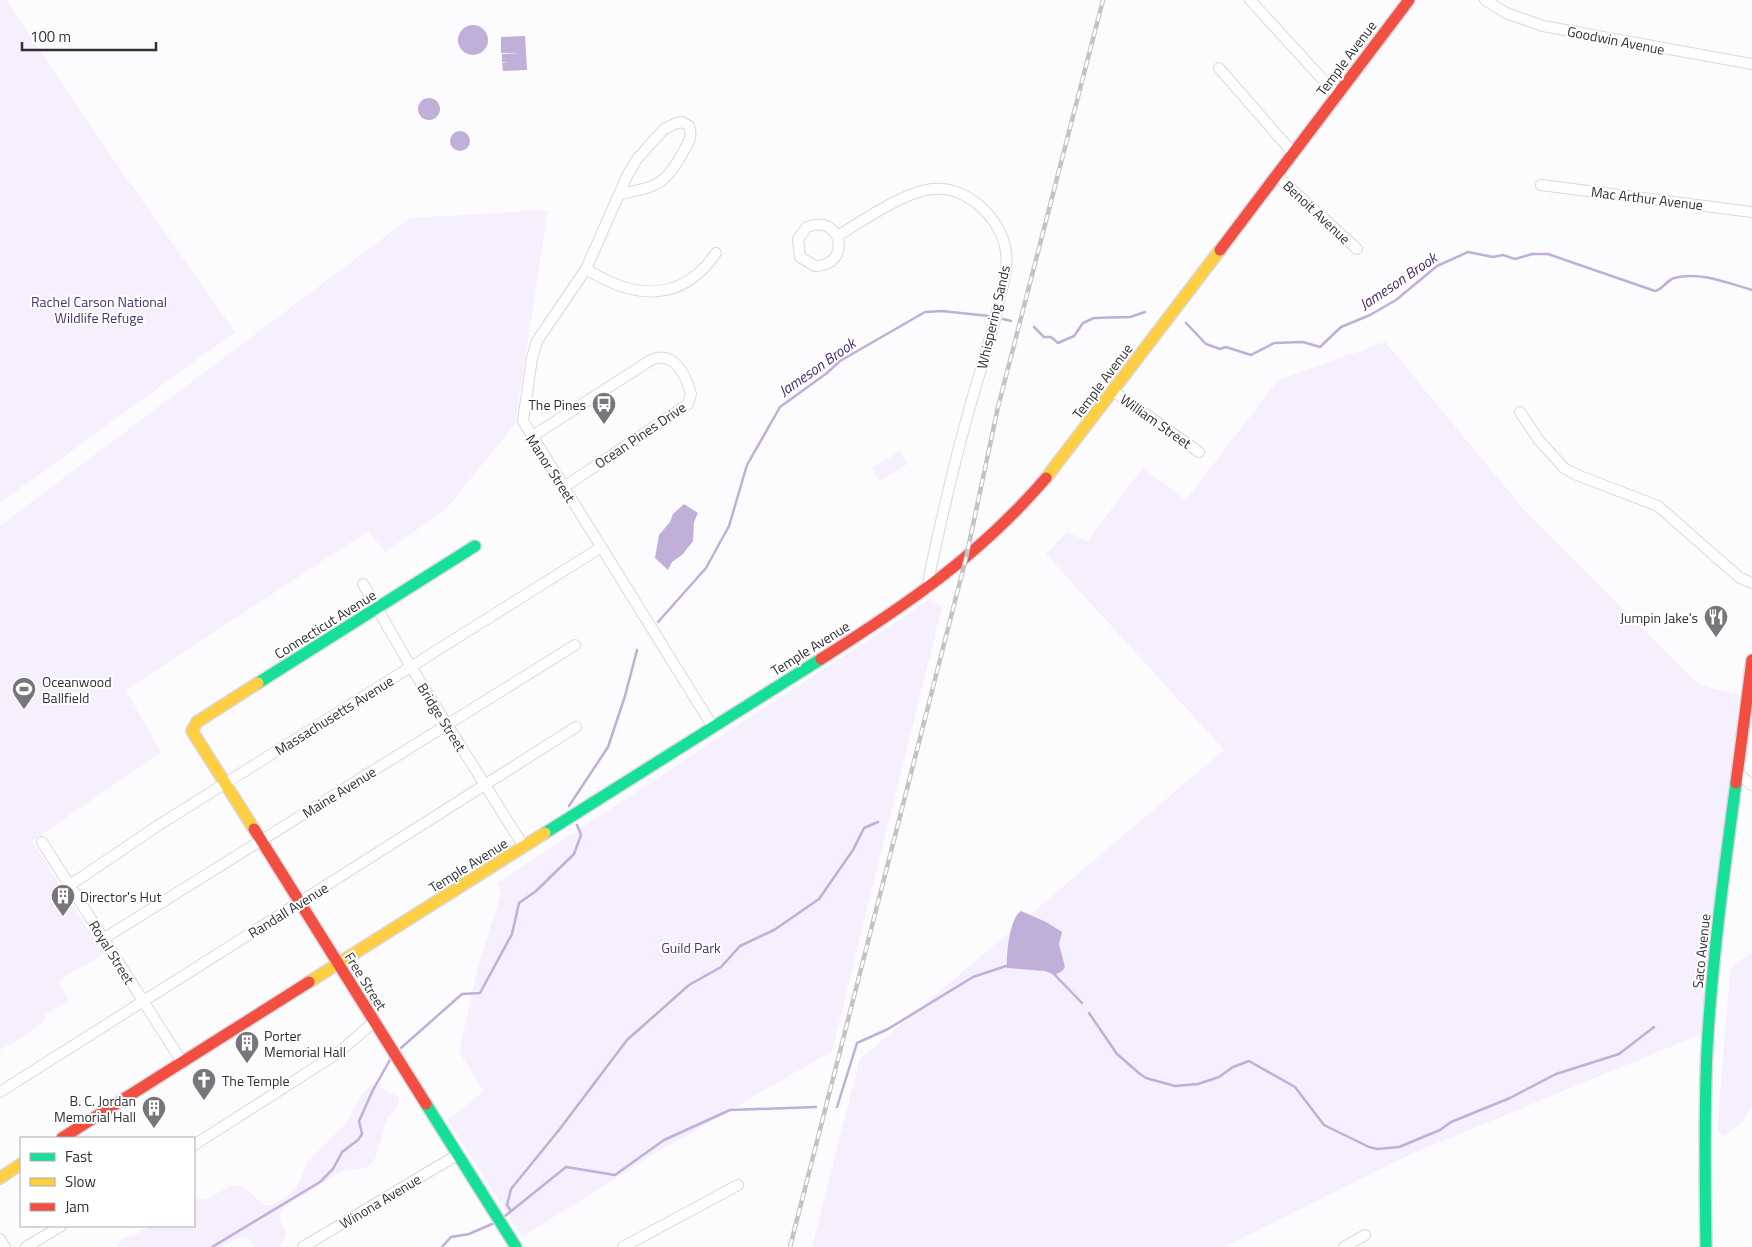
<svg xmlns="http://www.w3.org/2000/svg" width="1752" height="1247" font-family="'Titillium Web',sans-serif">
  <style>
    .green { fill: #f5effe }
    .water { fill: #c0afd8 }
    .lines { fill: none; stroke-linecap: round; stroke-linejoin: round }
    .stream { stroke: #c0afd8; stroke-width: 2.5 }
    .street-casing { stroke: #dad8dd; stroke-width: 12 }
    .fast-casing { stroke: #dad8dd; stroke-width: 14 }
    .slow-casing { stroke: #dad8dd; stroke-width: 14 }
    .jam-casing { stroke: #dad8dd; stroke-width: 14 }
    .street { stroke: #fffeff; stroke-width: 10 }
    .fast { stroke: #16e098; stroke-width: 11 }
    .slow { stroke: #ffcf43; stroke-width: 11 }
    .jam { stroke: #f24e42; stroke-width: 11 }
    .rail-casing { stroke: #c3c3c4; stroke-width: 4.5 }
    .rail { stroke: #fff; stroke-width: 2.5; stroke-dasharray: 8; stroke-linecap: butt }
    .labels { text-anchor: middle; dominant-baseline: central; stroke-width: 4; stroke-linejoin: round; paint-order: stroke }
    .street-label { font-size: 14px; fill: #312e35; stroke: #fff }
    .park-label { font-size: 14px; fill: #4f2f74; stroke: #fff }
    .poi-label { font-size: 14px; fill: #312e35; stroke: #fff; text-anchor: start }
    .water-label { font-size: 15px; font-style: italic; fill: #49296d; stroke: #fff }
  </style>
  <rect width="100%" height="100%" fill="#fcfbfd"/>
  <g class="green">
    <polygon points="0,0 6,0 113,159 235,332 0,503"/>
    <polygon points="548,210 515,424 446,509 385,552 368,531 126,690 161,752 32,841 104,954 58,981 69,1000 45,1015 44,1021 21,1038 0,1050 0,526 410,218"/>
    <polygon points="1385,342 1526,512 1699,685 1739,695 1720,873 1706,1032 1406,1156 1224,1247 812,1247 860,1059 1224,750 1046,554 1067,532 1087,541 1143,468 1186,500 1278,380"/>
    <polygon points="900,451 907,464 880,481 872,468"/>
    <polygon points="931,599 942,607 832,1051 648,1158 522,1237 448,1120 484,1091 459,1052 478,967 501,894 497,883"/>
    <polygon points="1752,953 1752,1106 1745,1119 1725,1136 1718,1132 1718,1120 1730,973 1734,964"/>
    <path d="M 376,1080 L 380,1083 L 381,1088 L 398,1097 L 399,1100 L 396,1109 L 387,1117 L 375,1159 L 368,1167 L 340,1172 L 283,1208 C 275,1220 284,1223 286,1235 L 279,1247 L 255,1247 L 248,1238 L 241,1237 L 220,1247 L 117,1247 L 120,1239 L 135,1235 L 150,1226 L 194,1226 L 194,1195 L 200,1199 L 207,1199 L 230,1186 L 242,1186 L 264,1205 L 271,1205 L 278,1202 L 288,1195 L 299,1183 L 307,1162 L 346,1123 L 362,1094 Z"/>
  </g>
  <g class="water">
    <circle cx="473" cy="40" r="15"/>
    <polygon points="525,36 527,70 503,71 502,63 508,62 502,62 502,54 521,53 501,53 501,37"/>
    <circle cx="429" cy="109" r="11"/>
    <circle cx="460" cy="141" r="10"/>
    <polygon points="684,504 698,513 694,522 693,541 683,554 672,562 668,570 655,558 659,535 670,522 673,514"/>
    <path d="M 1021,911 L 1046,922 L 1062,932 L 1059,944 L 1065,967 L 1062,971 L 1055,975 L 1045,971 L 1007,968 C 1006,955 1010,917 1021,911 Z"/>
  </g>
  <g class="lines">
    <g class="stream">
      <polyline points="1003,319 1011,321"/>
      <path d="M 1186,323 L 1206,344 L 1220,349 L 1226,347 L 1251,355 L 1274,343 L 1303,342 L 1320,347 L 1341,327 L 1370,315 L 1396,300 L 1437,266 L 1468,252 L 1493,257 L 1503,255 L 1515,259 L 1532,254 L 1548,254 L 1655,291 C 1663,289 1666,281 1674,278 C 1700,271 1728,283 1752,290"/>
      <polyline points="1034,327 1044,337 1051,337 1058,343 1074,336 1083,323 1094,318 1130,317 1145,312"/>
      <polyline points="658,622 706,568 729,526 747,465 780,407 827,373 840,361 925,312 942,311 989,316"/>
      <polyline points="569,806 608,747 625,696 637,650"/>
      <polyline points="1052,972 1082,1003"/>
      <polyline points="1089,1013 1117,1054 1140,1074 1146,1078 1175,1086 1198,1084 1219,1077 1233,1067 1249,1061 1295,1087 1324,1125 1369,1147 1378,1149 1399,1147 1440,1130 1451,1122 1510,1098 1556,1074 1619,1054 1654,1027"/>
      <polyline points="401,1048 462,994 480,993 512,934 519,903 536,891 574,854 581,835 577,825"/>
      <polyline points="837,1107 857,1043 888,1029 973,977 1009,965"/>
      <polyline points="511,1211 507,1205 511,1189 559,1130 627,1040 689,985 721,967 740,946 774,930 819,899 853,850 864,828 878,822"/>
      <polyline points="505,1216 566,1167 615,1175 664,1140 730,1110 816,1107"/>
      <polyline points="212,1247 320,1182 333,1169 342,1152 358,1140 362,1134 359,1121 373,1090 391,1058"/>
      <polyline points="442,1247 451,1237 469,1234 492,1224"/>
    </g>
    <defs>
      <g id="street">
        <polyline points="1250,0 1337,95"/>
        <polyline points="1485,0 1506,13 1543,26 1752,64"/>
        <polyline points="1219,68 1293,153"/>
        <polyline points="1276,175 1357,249"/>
        <polyline points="1541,185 1752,212"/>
        <path d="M 621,194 C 657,186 665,186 683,152 C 688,143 693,137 689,126 L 682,122 L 677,123 L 664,129 L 637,159 L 628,174 L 586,269 L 537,341 L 532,358 L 523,421 L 713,727"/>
        <path d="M 837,236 C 843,253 833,266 815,266 L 800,257 L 798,239 L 807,227 C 820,222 830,224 837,236 C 863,221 903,192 932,189 C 967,185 1002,219 1006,252 C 1008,267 1004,282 1000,297 C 993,333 981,367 971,403 C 955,459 942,516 930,572 L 928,588"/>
        <path d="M 586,269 C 634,299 681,304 716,253"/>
        <polyline points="1113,391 1199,452"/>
        <polyline points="1520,412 1538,439 1564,468 1577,475 1658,506 1740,578 1752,583"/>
        <path d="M 531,437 L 651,360 C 674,350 686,375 691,394 L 688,404 L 564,487"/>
        <polyline points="363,584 411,667 524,847"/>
        <polyline points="1737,773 1752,785"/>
        <polyline points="42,842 182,1062"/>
        <polyline points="70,885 162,823 600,548"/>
        <polyline points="103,939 575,645"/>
        <polyline points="0,1092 576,727"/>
        <polyline points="194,1145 338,1053 374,1022"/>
        <polyline points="0,1239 5,1247"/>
        <polyline points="26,1247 61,1226"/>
        <polyline points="303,1247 457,1155"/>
        <polyline points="623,1247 738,1185"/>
        <polyline points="1344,1247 1365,1235"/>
      </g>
      <g id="fast">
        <polyline points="258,683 475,546"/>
        <polyline points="545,833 821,659"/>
        <polyline points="426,1104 516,1247"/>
        <path d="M 1706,1247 C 1705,1181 1704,1116 1707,1050 C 1712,961 1724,872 1736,783"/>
      </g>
      <g id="slow">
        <polyline points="1046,478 1220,250"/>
        <polyline points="254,829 192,731 197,722 258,683"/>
        <polyline points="309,982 545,833"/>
        <polyline points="0,1178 21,1164"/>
      </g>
      <g id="jam">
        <polyline points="1220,250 1409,0"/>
        <path d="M 821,659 C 906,605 979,556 1046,478"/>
        <polyline points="1736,783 1752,660"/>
        <polyline points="254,829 426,1104"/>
        <polyline points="62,1138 309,982"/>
      </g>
    </defs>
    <use href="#street" class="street-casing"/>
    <use href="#fast" class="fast-casing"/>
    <use href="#slow" class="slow-casing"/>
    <use href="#jam" class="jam-casing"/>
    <use href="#street" class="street"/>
    <use href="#fast" class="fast"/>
    <use href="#slow" class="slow"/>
    <use href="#jam" class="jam"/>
    <defs>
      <polyline id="rail" points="790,1247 966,558 998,407 1103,0"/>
    </defs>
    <use href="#rail" class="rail-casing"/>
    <use href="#rail" class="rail"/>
  </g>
  <defs>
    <symbol id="bus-pin" viewBox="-11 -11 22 30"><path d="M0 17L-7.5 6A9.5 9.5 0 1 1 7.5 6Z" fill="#78767b" stroke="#fff"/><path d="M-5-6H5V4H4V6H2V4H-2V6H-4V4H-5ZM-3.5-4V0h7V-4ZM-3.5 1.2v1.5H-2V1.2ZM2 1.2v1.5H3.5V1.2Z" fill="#fff"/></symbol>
    <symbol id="restaurant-pin" viewBox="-11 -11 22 30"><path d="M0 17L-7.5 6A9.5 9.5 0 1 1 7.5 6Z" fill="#78767b" stroke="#fff"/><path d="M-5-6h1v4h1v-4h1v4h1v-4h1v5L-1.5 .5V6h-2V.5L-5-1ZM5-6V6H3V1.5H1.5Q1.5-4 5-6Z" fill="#fff"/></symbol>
    <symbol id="stadium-pin" viewBox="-11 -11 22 30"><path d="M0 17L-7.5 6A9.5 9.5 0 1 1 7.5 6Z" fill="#78767b" stroke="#fff"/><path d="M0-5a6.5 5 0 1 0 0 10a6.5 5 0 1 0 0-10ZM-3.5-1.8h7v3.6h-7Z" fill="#fff"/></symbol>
    <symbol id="building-pin" viewBox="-11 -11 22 30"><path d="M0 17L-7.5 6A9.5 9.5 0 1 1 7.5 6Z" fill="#78767b" stroke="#fff"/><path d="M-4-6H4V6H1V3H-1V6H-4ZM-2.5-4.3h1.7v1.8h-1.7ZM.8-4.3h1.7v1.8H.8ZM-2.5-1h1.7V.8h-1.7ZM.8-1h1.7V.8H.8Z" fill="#fff"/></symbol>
    <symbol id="church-pin" viewBox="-11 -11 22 30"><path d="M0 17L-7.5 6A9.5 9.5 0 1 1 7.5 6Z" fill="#78767b" stroke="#fff"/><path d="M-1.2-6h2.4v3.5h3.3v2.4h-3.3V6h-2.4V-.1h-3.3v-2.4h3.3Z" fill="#fff"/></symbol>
  </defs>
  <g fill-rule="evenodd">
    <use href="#bus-pin" x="590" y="390" width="28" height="38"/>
    <use href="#restaurant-pin" x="1702" y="603" width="28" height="38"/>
    <use href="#stadium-pin" x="10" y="675" width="28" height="38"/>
    <use href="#building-pin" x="49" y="882" width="28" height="38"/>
    <use href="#building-pin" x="233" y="1029" width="28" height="38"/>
    <use href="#church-pin" x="190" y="1066" width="28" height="38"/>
    <use href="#building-pin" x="140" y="1094" width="28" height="38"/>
  </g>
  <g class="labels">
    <g class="street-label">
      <text transform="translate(1616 40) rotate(11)">Goodwin Avenue</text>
      <text transform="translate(1346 58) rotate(-53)">Temple Avenue</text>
      <text transform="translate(1647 198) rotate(7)">Mac Arthur Avenue</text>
      <text transform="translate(1317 212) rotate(43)">Benoit Avenue</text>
      <text transform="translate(993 317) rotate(-77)">Whispering Sands</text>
      <text transform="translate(1102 381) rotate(-53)">Temple Avenue</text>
      <text transform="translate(1156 421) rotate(35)">William Street</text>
      <text transform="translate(640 435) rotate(-34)">Ocean Pines Drive</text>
      <text transform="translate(551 468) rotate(57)">Manor Street</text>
      <text transform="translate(325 624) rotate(-32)">Connecticut Avenue</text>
      <text transform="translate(810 648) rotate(-32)">Temple Avenue</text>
      <text transform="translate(334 715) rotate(-32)">Massachusetts Avenue</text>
      <text transform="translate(442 717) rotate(58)">Bridge Street</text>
      <text transform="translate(339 792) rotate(-32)">Maine Avenue</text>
      <text transform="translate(468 865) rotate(-32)">Temple Avenue</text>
      <text transform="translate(288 910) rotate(-32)">Randall Avenue</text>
      <text transform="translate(1701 951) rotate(-84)">Saco Avenue</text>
      <text transform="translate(112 952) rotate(58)">Royal Street</text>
      <text transform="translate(366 981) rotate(58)">Free Street</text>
      <text transform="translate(380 1201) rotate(-31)">Winona Avenue</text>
    </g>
    <g class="park-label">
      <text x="99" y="301">Rachel Carson National<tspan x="99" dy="16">Wildlife Refuge</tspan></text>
      <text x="691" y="947">Guild Park</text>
    </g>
    <g class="poi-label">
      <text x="586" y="404" text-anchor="end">The Pines</text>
      <text x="1698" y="617" text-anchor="end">Jumpin Jake's</text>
      <text x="42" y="681">Oceanwood<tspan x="42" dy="16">Ballfield</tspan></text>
      <text x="80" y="896">Director's Hut</text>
      <text x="264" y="1035">Porter<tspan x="264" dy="16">Memorial Hall</tspan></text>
      <text x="222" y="1080">The Temple</text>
      <text x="136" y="1100" text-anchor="end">B. C. Jordan<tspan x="136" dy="16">Memorial Hall</tspan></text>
    </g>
    <g class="water-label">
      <text transform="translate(1398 281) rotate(-34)">Jameson Brook</text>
      <text transform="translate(817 367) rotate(-35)">Jameson Brook</text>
    </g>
  </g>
  <rect x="20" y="1137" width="175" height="90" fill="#ffffff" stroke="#adabae"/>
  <rect x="30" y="1153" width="25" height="8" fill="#16e098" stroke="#adabae"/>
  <text x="65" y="1162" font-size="15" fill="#312e35">Fast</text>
  <rect x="30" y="1178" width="25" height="8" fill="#ffcf43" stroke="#adabae"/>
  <text x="65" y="1187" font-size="15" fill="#312e35">Slow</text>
  <rect x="30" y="1203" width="25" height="8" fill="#f24e42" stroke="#adabae"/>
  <text x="65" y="1212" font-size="15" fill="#312e35">Jam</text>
  <path d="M22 42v8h134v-8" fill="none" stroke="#312e35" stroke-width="2.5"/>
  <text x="30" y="42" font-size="15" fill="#312e35" stroke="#ffffff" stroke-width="4" paint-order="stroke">100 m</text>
</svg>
